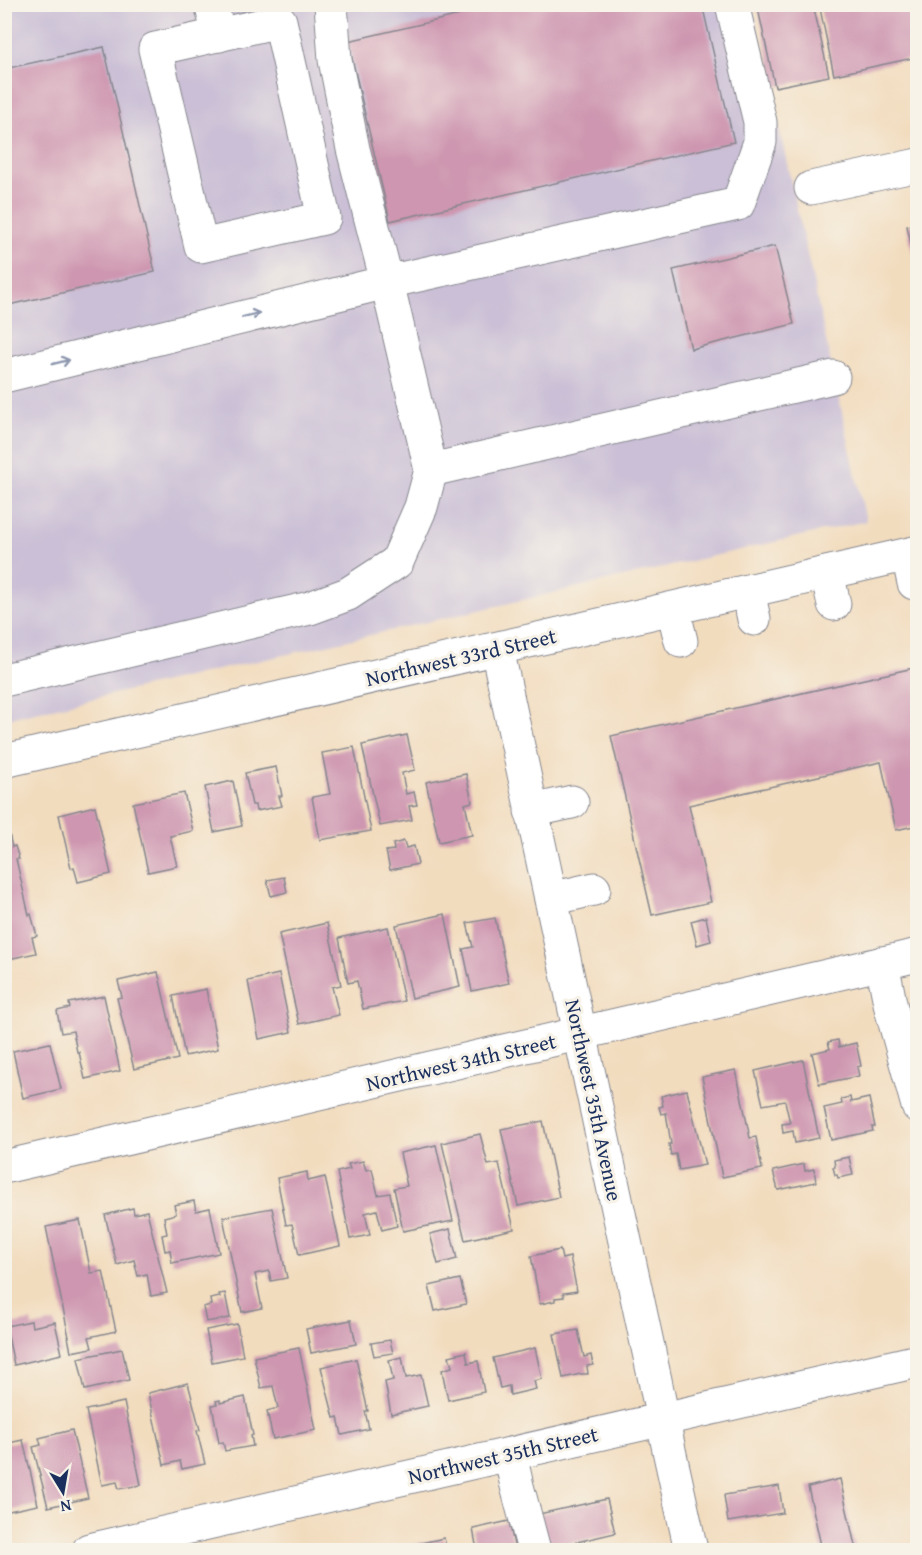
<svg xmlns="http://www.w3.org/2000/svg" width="922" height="1555" font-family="'Gentium Book Plus',serif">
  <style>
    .industrial { fill: #cabfd6 }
    .building { fill: #ce96b0 }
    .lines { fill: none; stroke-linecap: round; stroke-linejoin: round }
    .minor-casing { stroke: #86868e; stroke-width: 35 }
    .minor { stroke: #fff; stroke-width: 33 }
    .oneway { stroke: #8d97ae }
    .labels { text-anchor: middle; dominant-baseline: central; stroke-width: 6; stroke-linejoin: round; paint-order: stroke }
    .street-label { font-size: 21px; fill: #1b2f5e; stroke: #f7f3e8 }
  </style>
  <rect width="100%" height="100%" fill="#f7f3e8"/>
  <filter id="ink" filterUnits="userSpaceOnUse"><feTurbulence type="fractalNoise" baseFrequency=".0167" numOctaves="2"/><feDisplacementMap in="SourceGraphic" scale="12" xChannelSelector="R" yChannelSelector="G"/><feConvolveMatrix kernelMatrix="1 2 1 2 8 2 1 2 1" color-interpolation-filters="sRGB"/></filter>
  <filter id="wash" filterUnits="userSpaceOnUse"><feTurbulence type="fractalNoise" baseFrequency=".008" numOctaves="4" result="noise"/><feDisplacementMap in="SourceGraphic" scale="24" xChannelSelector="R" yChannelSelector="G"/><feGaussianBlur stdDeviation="1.35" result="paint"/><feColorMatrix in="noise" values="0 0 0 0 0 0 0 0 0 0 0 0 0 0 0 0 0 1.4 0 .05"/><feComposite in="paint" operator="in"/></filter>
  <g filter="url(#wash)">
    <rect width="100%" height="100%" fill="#f2dcbe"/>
    <polygon class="industrial" points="4,5 752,5 866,521 5,719"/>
    <g id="blocks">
      <g class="building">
        <polygon points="507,4 702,4 734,142 390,221 348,41"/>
        <polygon points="757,4 813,4 829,76 775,87"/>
        <polygon points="819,4 918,4 918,57 834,75"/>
        <polygon points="104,47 155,272 4,306 4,69"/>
        <polygon points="918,224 918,271 917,271 907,226"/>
        <polygon points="775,246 794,324 691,349 673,270"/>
        <polygon points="918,667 918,825 896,830 881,762 689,805 711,902 652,915 611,736"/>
        <polygon points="407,735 415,770 402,773 406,794 414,792 417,805 409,806 412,820 380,826 362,745"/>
        <polygon points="354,747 371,831 320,840 312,797 330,794 322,753"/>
        <polygon points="276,767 282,796 279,796 282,806 256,811 255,805 252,805 245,773"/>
        <polygon points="466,774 472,802 465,804 472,835 439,842 426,782"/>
        <polygon points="233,781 242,826 214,832 205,787"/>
        <polygon points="184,793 193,831 170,836 177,866 148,872 133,803"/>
        <polygon points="95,806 111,874 78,882 74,867 71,868 59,815"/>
        <polygon points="7,825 12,847 15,846 19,859 16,859 29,915 31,914 37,936 32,937 36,953 4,960 4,826"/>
        <polygon points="404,841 406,848 414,846 418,864 390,870 386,851 394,850 393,844"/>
        <polygon points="284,877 287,892 271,896 267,880"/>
        <polygon points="445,914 460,987 412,998 396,925"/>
        <polygon points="706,917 711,941 697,945 691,921"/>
        <polygon points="495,918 509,983 472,991 463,949 473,947 467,923"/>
        <polygon points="327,923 341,985 332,987 339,1015 299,1024 279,934"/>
        <polygon points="388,927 404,1001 363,1009 357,981 348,983 339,938"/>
        <polygon points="158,972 178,1059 134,1069 117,998 122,997 118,981"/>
        <polygon points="279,974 291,1032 259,1039 248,981"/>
        <polygon points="206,989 218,1049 185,1056 173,996"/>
        <polygon points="104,996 120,1071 85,1079 79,1052 77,1052 73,1031 61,1033 57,1011 70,1008 69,1003"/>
        <polygon points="838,1040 839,1047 856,1043 861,1066 857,1067 859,1076 819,1084 812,1053 830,1049 828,1042"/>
        <polygon points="50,1043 61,1089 23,1098 13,1051"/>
        <polygon points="803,1060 819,1138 795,1143 793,1131 783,1133 782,1124 790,1123 785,1101 763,1105 755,1071"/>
        <polygon points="736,1070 750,1138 756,1137 762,1169 722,1177 702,1077"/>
        <polygon points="687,1090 705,1165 679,1170 676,1154 671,1155 669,1144 671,1144 666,1113 661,1114 659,1107 663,1106 661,1096"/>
        <polygon points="850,1097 851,1102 869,1098 875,1127 872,1127 873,1131 831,1140 824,1108 842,1104 841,1099"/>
        <polygon points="543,1121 559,1197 518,1206 501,1129"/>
        <polygon points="480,1134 488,1165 499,1163 514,1229 465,1240 442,1143"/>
        <polygon points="436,1145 453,1221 403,1231 394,1188 407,1186 400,1153"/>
        <polygon points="849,1157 853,1175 838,1178 837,1175 835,1175 833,1167 835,1167 834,1160"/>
        <polygon points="363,1161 366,1170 372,1169 378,1195 390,1193 397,1226 382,1230 377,1210 365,1213 370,1235 350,1239 337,1172 350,1169 348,1164"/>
        <polygon points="804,1164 805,1171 814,1169 816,1182 778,1190 773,1171"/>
        <polygon points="307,1172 308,1181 325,1177 340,1246 299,1255 292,1224 286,1225 277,1178"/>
        <polygon points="194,1201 196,1211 210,1208 219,1253 172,1263 170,1250 165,1251 162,1235 167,1234 164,1217 176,1214 174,1205"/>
        <polygon points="133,1208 134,1214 147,1211 167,1293 151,1296 147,1274 138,1276 134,1260 117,1265 105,1215"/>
        <polygon points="272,1208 287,1278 271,1281 269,1271 255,1274 262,1308 242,1312 223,1217"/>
        <polygon points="80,1220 91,1273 103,1271 116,1331 89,1337 92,1348 71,1352 68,1337 69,1337 46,1227"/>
        <polygon points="450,1229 457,1259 438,1264 430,1234"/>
        <polygon points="560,1250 562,1259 570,1257 577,1291 563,1293 564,1297 555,1298 555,1301 540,1304 531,1256"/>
        <polygon points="460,1279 466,1304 435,1311 429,1286"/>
        <polygon points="225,1293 230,1318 206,1322 203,1307 211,1305 210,1299 220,1297 219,1294"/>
        <polygon points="351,1320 356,1344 311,1353 306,1329"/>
        <polygon points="31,1321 32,1327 55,1322 62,1354 14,1365 6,1326"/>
        <polygon points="237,1324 243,1356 212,1362 206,1330"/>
        <polygon points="578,1330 584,1357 591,1355 593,1365 587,1366 588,1374 581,1374 563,1378 554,1334"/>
        <polygon points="390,1340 393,1353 374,1356 371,1343"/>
        <polygon points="299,1348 316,1430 273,1439 267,1411 278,1408 273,1386 261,1388 254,1357"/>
        <polygon points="535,1348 542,1379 534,1381 536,1389 510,1395 509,1386 500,1388 493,1358"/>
        <polygon points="122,1349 129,1380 85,1390 78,1358"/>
        <polygon points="466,1352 468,1363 478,1361 484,1392 448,1400 442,1370 452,1367 449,1356"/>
        <polygon points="402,1357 406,1378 421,1375 428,1406 391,1414 385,1382 393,1380 389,1360"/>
        <polygon points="356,1359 368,1411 365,1411 369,1429 342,1435 338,1417 334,1418 321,1367"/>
        <polygon points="188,1383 200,1430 197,1431 205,1464 182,1469 180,1461 164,1465 148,1393"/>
        <polygon points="245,1397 253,1435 251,1436 253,1446 225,1451 223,1442 219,1443 212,1405 217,1404 216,1401 220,1400 220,1403"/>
        <polygon points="124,1402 141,1485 119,1489 117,1482 102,1485 86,1410"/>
        <polygon points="72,1430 88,1498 48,1507 33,1447 41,1445 39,1438"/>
        <polygon points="23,1440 38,1505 4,1512 4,1444"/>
        <polygon points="840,1479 856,1550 822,1550 808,1487"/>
        <polygon points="779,1486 783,1513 728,1522 724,1495"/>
        <polygon points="607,1499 615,1533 547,1549 539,1514"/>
        <polygon points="509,1521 515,1550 477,1550 473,1529"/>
        <polygon points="444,1538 447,1550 414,1550 412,1545"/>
      </g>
    </g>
  </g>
  <g filter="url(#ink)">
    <use href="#blocks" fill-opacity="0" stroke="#86868e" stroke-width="1.5"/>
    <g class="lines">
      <defs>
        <g id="minor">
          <polyline points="211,4 219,35"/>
          <polygon points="280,21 324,218 201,246 155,49"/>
          <polyline points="811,188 918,165"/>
          <polyline points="4,376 387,282 738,204 760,142 760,122 732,4"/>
          <polyline points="431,470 833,377"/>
          <polyline points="908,555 914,583"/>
          <polyline points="827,573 834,604"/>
          <polyline points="748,591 754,619"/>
          <polyline points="673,609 681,641"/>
          <polyline points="497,649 655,1380 669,1450 691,1550"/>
          <polyline points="4,680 310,608 348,594 397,562 421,507 431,470 387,282 353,149 335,60 331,4"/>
          <polyline points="4,761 918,552"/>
          <polyline points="531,811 572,802"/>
          <polyline points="551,899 594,889"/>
          <polyline points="882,963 891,1008 918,1106"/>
          <polyline points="4,1167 918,955"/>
          <polyline points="510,1454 517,1486 534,1550"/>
          <polyline points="89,1550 918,1361"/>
        </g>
      </defs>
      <use href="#minor" class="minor-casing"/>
      <use href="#minor" class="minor"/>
    </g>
    <defs><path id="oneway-shaft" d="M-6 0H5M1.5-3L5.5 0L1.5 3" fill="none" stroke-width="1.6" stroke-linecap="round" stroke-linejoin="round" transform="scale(1.5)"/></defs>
    <g class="oneway">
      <use href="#oneway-shaft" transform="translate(251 315) rotate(-14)"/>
      <use href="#oneway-shaft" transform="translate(61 362) rotate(-14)"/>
    </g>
  </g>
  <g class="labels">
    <g class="street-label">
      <text transform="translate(461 657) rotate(-13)">Northwest 33rd Street</text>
      <text transform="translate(461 1062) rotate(-13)">Northwest 34th Street</text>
      <text transform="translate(594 1100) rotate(78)">Northwest 35th Avenue</text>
      <text transform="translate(503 1455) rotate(-13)">Northwest 35th Street</text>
    </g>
  </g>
  <rect width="922" height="1555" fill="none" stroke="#f7f3e8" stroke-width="24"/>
  <g transform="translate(63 1492) rotate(169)" stroke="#f7f3e8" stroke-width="4.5" paint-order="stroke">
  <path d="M0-4.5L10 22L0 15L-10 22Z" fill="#1b2f5e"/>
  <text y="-9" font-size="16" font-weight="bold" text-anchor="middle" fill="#1b2f5e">N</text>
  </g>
</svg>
